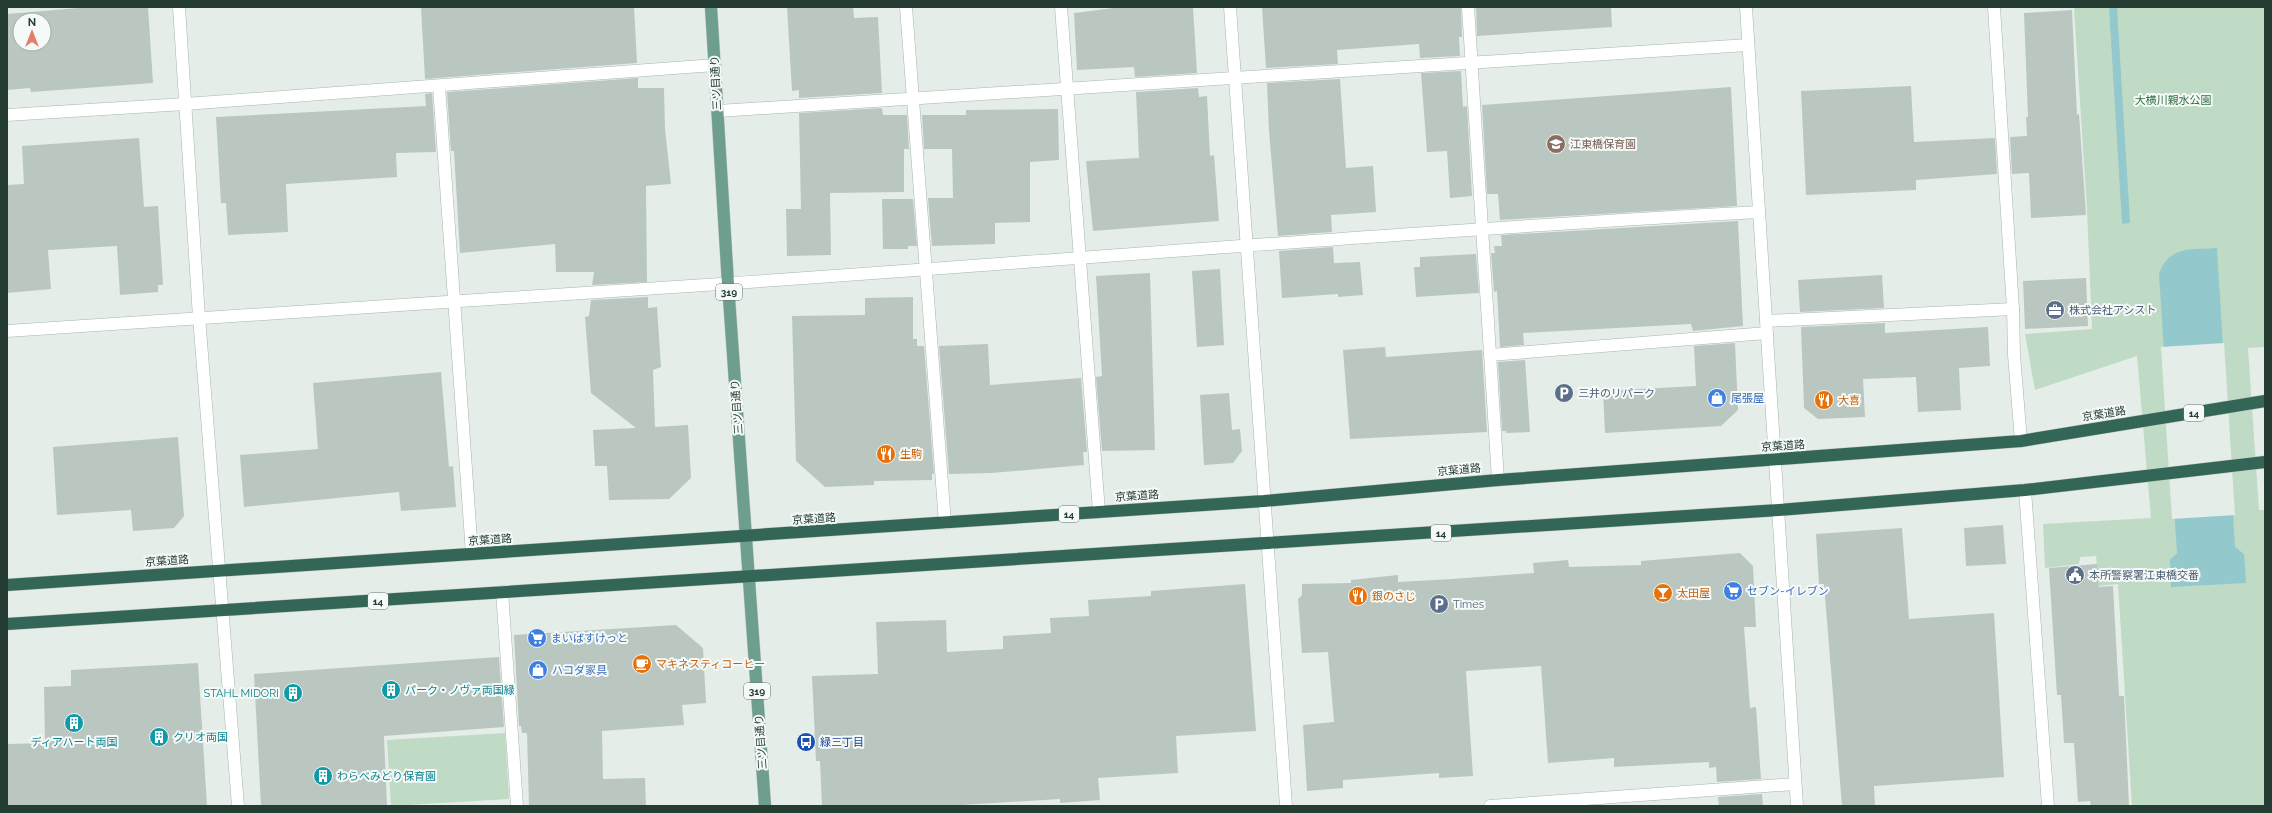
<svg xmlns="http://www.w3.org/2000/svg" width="2272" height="813" font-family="Raleway,'Noto Sans JP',sans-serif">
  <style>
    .green { fill: #c0dbc5 }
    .water { fill: #93c8cc }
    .pier { fill: #e5ede8 }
    .building { fill: #bac7c1; fill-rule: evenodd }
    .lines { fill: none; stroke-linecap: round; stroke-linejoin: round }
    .minor-casing { stroke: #a8b5ae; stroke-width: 13 }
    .major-casing { stroke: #c2c9c6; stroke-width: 13 }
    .highway-casing { stroke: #c2c9c6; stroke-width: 13 }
    .minor { stroke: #fff; stroke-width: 12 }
    .major { stroke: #6e9e8d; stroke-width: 12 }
    .highway { stroke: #346657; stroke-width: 12 }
    .labels { text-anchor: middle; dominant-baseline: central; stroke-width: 4; stroke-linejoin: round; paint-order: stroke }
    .shield { fill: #f5f9f7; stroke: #64756e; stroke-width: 1 }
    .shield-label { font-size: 10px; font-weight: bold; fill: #263d34 }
    .street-label { font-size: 11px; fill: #263d34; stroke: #f5f9f7 }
    .park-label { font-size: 11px; fill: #347045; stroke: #f5f9f7 }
    .education-label { font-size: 11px; fill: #785e54; stroke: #f5f9f7; text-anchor: start }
    .service-label { font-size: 11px; fill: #4e5e75; stroke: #f5f9f7; text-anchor: start }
    .shop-label { font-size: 11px; fill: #366cbe; stroke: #f5f9f7; text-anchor: start }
    .food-label { font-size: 11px; fill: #c56008; stroke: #f5f9f7; text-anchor: start }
    .culture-label { font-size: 11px; fill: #0d838f; stroke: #f5f9f7; text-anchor: start }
    .transit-label { font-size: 11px; fill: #164399; stroke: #f5f9f7; text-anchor: start }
  </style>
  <rect width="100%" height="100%" fill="#e5ede8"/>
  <g class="green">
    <polygon points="2077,7 2265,7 2265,347 2248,348 2259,510 2265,510 2265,806 2132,806 2118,584 2099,586 2096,556 2080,557 2079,564 2045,568 2043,524 2151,518 2137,356 2035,390 2025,334 2092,329 2087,210 2074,9"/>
    <polygon points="505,733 509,799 391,806 387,740"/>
  </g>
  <g class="water">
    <polygon points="2109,7 2117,7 2130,223 2122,224"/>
    <path d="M 2217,248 L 2235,547 L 2244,554 L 2246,583 L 2171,587 L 2170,560 L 2177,553 L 2159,274 C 2169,245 2191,250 2217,248 Z"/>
  </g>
  <polygon class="pier" points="2224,343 2235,515 2172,519 2161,347"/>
  <g class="building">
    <path d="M 91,7 L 148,7 L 153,83 L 31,92 L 30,88 L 7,90 L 7,14 ZM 20,20 L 44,20 L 44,44 L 20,44 Z"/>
    <polygon points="421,7 634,7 637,63 425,79"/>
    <polygon points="787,7 853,7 854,18 878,17 882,93 799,98 799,90 792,91"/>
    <polygon points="1122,7 1193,7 1197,73 1135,77 1134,67 1077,70 1074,13"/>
    <polygon points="1262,7 1461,7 1462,37 1459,37 1460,56 1420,58 1419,44 1337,50 1338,64 1266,68"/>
    <polygon points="1476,7 1611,7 1612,27 1477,36"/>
    <polygon points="2072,10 2077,115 2079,114 2086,215 2031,218 2029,173 2012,174 2010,137 2027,136 2026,117 2028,117 2024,13"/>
    <polygon points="1461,71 1463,107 1467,106 1472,196 1450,198 1447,151 1427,152 1421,73"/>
    <polygon points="638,78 638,88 664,88 665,129 671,184 646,186 647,282 592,285 594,272 556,272 555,244 460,253 454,151 451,151 447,92"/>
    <polygon points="1340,79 1346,168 1373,166 1376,212 1331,215 1332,232 1278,236 1269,131 1267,83"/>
    <polygon points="1911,86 1914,142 1995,138 1997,174 1916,180 1916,190 1806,195 1801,91"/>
    <polygon points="1731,87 1737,206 1500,220 1498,194 1487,194 1482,105"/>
    <polygon points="1198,88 1199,97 1207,96 1210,156 1214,155 1219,221 1093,231 1086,161 1139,158 1136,92"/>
    <polygon points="432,93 436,152 396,153 397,177 286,184 288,232 228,235 226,203 221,203 216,117 426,106 425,94"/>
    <polygon points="882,108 883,115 907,115 909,149 904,149 904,192 830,193 831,255 787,256 786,209 801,209 799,113"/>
    <polygon points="1058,109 1059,160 1030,162 1030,222 995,223 995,244 932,246 928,198 953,198 952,149 924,149 922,115 966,115 966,110"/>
    <polygon points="139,138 144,207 158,206 163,285 158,285 158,292 120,295 117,246 48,250 51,289 7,293 7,185 24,184 22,146"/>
    <polygon points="882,199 913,199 917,246 908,246 908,249 883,249"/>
    <polygon points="1738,221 1743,326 1693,331 1691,324 1523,333 1524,345 1500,347 1497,291 1494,292 1491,253 1495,253 1494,246 1502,246 1501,235"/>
    <polygon points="1333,247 1334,263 1360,262 1363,295 1338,297 1338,294 1282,298 1279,251"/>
    <polygon points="1476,254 1479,293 1416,297 1414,267 1420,267 1420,257"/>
    <polygon points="1220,269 1224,345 1197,347 1192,271"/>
    <polygon points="1150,273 1155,450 1102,451 1096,377 1102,376 1096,276"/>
    <polygon points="1882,275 1884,308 1800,312 1798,280"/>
    <polygon points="2086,278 2088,326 2025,329 2023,281"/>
    <polygon points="648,297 648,308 657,307 661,367 653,370 655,427 688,425 691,478 669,499 609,500 607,466 595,466 593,430 636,428 591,393 585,317 589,316 591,300"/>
    <polygon points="913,297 913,339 917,339 917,346 924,346 934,474 932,474 932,480 874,481 874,485 825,487 796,461 792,316 865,315 865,298"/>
    <polygon points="1885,323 1885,333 1988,327 1990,366 1959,368 1961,410 1918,412 1916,377 1863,379 1865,417 1818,419 1804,408 1801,327"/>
    <polygon points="1735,343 1738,410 1721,426 1605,433 1603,391 1696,386 1694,346"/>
    <polygon points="988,344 990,385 1081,378 1087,452 1083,452 1084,465 992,473 949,474 939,346"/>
    <polygon points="1385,347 1386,357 1482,350 1487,432 1350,439 1343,350"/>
    <polygon points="1525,360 1530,432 1506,433 1506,431 1502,431 1498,362"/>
    <polygon points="441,372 449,467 453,466 456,507 401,511 399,492 244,507 240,455 318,449 313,383"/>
    <polygon points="1229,393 1232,430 1240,429 1242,451 1233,463 1204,465 1200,395"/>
    <polygon points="178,437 184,516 174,528 133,531 131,510 57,515 53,447"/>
    <polygon points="2003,525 2006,564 1966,566 1964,528"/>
    <polygon points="1902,528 1909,619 1994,613 2004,777 1874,786 1875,806 1842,806 1824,584 1819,584 1816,534"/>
    <polygon points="1740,553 1753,566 1756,627 1744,627 1750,708 1756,707 1761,779 1717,782 1716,767 1709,768 1709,762 1614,767 1614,758 1548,763 1541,666 1466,671 1473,776 1439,778 1439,773 1343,780 1343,788 1307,791 1303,725 1334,722 1328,652 1302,653 1298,599 1302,595 1302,584 1351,583 1351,580 1398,575 1398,582 1452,579 1534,573 1533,563 1568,560 1569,567 1641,565 1641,561"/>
    <polygon points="2097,564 2099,587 2113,586 2119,696 2124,696 2129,806 2091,806 2090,801 2078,802 2074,743 2064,743 2061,695 2057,695 2049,568"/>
    <polygon points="1245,584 1256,731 1176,736 1178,773 1098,778 1100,800 1060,803 1060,799 946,806 822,806 820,761 816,761 812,676 878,674 876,622 946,620 947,652 1003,649 1003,636 1051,633 1050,618 1089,616 1088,600 1151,596 1151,591"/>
    <polygon points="676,625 703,648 706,703 682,705 684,725 602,731 603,779 645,778 646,806 529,806 527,733 522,733 521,726 519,726 514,635"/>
    <polygon points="499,657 504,727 384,736 387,806 261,806 254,674"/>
    <polygon points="198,663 207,806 7,806 7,744 45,743 44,687 71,686 71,670"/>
    <polygon points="1762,794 1763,806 1719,806 1718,797"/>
  </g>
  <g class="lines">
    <defs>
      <g id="minor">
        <polyline points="179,7 199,317 238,806"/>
        <polyline points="906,7 945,523"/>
        <polyline points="1061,7 1099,512"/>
        <polyline points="1230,7 1286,806"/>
        <polyline points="1468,7 1498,480"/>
        <polyline points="1746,7 1797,806"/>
        <polyline points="1994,7 2013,309 2014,355 2021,441"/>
        <polyline points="439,86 472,554"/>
        <polyline points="718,111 1748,45"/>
        <polyline points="7,115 185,104 715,65"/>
        <polyline points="1767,321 2013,309"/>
        <path d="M 7,331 C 245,314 483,301 720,284 C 1067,260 1413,231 1759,212"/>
        <polyline points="1490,355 1767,333"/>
        <polyline points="2025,490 2048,806"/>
        <polyline points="502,592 517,806"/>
        <polyline points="1490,806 1795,784"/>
      </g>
      <polyline id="major" points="711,7 728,284 765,806"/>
      <g id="highway">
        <polyline points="7,585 1264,501 1498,480 2021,441 2265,401"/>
        <polyline points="7,624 1779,510 2025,490 2265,462"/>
      </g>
    </defs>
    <use href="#minor" class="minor-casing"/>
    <use href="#major" class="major-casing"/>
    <use href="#highway" class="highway-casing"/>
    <use href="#minor" class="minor"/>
    <use href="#major" class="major"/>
    <use href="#highway" class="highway"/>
  </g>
  <defs>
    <symbol id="school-disc" viewBox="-11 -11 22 22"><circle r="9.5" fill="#8d6e63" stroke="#f5f9f7"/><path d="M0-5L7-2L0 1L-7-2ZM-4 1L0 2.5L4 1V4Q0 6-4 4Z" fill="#fff"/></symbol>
    <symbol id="office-disc" viewBox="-11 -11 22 22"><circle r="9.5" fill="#5c6f8a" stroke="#f5f9f7"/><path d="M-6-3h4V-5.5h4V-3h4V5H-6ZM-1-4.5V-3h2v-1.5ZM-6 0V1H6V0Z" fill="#fff"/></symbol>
    <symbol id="parking-disc" viewBox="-11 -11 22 22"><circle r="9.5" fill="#5c6f8a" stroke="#f5f9f7"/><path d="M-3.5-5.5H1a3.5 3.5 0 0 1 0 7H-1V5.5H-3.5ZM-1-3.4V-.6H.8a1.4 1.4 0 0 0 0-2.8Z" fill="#fff"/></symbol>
    <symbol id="shop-disc" viewBox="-11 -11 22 22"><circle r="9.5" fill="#3f7fe0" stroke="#f5f9f7"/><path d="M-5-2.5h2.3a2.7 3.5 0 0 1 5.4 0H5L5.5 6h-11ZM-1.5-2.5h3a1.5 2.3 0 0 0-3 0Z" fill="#fff"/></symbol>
    <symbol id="restaurant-disc" viewBox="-11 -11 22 22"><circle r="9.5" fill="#e8710a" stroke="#f5f9f7"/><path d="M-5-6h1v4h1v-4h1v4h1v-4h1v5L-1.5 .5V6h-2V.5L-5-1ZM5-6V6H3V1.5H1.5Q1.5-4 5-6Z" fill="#fff"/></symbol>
    <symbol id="civic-disc" viewBox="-11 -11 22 22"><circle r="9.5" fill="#5c6f8a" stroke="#f5f9f7"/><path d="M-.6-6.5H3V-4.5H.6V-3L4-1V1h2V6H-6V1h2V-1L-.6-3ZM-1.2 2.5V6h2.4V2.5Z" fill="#fff"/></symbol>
    <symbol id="supermarket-disc" viewBox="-11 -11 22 22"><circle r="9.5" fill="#3f7fe0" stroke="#f5f9f7"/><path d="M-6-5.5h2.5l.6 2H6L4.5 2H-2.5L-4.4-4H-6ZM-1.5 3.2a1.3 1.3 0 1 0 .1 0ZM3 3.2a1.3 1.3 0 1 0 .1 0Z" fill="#fff"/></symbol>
    <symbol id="bar-disc" viewBox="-11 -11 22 22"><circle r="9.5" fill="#e8710a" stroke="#f5f9f7"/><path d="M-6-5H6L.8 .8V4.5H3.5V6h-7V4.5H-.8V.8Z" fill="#fff"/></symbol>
    <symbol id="cafe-disc" viewBox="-11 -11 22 22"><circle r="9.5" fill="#e8710a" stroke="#f5f9f7"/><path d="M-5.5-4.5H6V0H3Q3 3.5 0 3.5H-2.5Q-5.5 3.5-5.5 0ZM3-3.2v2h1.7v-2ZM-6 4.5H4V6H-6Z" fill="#fff"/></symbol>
    <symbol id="building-disc" viewBox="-11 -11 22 22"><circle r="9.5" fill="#0f9aa8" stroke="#f5f9f7"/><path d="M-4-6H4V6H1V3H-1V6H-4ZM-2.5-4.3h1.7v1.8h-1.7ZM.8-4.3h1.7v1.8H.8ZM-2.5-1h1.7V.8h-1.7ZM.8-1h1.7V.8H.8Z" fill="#fff"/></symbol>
    <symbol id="bus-disc" viewBox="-11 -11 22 22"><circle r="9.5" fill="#1a4fb4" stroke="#f5f9f7"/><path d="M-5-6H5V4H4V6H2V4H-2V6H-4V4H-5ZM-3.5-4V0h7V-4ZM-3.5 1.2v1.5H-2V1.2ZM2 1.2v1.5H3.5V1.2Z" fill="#fff"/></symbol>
  </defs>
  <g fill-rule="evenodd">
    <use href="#school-disc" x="1545" y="133" width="22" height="22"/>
    <use href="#office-disc" x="2044" y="299" width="22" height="22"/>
    <use href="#parking-disc" x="1553" y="382" width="22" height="22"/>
    <use href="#shop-disc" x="1706" y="387" width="22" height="22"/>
    <use href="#restaurant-disc" x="1813" y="389" width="22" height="22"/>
    <use href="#restaurant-disc" x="875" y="443" width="22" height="22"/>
    <use href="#civic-disc" x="2064" y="564" width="22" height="22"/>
    <use href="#supermarket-disc" x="1722" y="580" width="22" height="22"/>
    <use href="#bar-disc" x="1652" y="582" width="22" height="22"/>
    <use href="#restaurant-disc" x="1347" y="585" width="22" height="22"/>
    <use href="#parking-disc" x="1428" y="593" width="22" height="22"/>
    <use href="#supermarket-disc" x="526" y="627" width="22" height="22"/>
    <use href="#cafe-disc" x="631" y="653" width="22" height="22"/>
    <use href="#shop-disc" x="527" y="659" width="22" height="22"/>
    <use href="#building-disc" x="380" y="679" width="22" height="22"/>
    <use href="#building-disc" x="282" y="682" width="22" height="22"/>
    <use href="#building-disc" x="63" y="712" width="22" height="22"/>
    <use href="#building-disc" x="148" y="726" width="22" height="22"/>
    <use href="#bus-disc" x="795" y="731" width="22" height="22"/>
    <use href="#building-disc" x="312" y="765" width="22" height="22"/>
  </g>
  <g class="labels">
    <g class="shield">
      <rect x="716" y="284" width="26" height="16" rx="3"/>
      <rect x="2184" y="405" width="20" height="16" rx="3"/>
      <rect x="1059" y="506" width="20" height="16" rx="3"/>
      <rect x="1431" y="525" width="20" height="16" rx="3"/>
      <rect x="368" y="593" width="20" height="16" rx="3"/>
      <rect x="744" y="683" width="26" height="16" rx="3"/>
    </g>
    <g class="shield-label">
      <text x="729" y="292">319</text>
      <text x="2194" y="413">14</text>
      <text x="1069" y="514">14</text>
      <text x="1441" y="533">14</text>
      <text x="378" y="601">14</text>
      <text x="757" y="691">319</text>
    </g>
    <g class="street-label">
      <text transform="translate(716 83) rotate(-93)">三ツ目通り</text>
      <text transform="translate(737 407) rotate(-94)">三ツ目通り</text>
      <text transform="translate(2104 414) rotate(-9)">京葉道路</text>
      <text transform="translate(1783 446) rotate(-4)">京葉道路</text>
      <text transform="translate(1459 470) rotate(-5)">京葉道路</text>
      <text transform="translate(1137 496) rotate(-4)">京葉道路</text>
      <text transform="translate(814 519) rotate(-4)">京葉道路</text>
      <text transform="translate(490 540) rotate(-4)">京葉道路</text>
      <text transform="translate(167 561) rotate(-4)">京葉道路</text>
      <text transform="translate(761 742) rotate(-94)">三ツ目通り</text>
    </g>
    <g class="park-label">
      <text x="2173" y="100">大横川親水公園</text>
    </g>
    <g class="education-label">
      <text x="1570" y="144">江東橋保育園</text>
    </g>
    <g class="service-label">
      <text x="2069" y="310">株式会社アシスト</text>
      <text x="1578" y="393">三井のリパーク</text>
      <text x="2089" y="575">本所警察署江東橋交番</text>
      <text x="1453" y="604">Times</text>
    </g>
    <g class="shop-label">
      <text x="1731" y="398">尾張屋</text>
      <text x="1747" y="591">セブン-イレブン</text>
      <text x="551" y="638">まいばすけっと</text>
      <text x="552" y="670">ハコダ家具</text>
    </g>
    <g class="food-label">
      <text x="1838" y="400">大喜</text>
      <text x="900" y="454">生駒</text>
      <text x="1677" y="593">太田屋</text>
      <text x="1372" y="596">銀のさじ</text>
      <text x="656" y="664">マキネスティコーヒー</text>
    </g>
    <g class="culture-label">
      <text x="405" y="690">パーク・ノヴァ両国緑</text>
      <text x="279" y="693" text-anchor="end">STAHL MIDORI</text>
      <text x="173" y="737">クリオ両国</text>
      <text x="74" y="742" text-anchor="middle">ディアハート両国</text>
      <text x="337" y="776">わらべみどり保育園</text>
    </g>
    <g class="transit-label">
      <text x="820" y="742">緑三丁目</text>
    </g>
  </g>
  <rect width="2272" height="813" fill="none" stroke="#263d34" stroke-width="16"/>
  <g transform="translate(32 32)"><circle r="19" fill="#f5f9f7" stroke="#a2aea9"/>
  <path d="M0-3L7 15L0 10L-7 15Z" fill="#e47e6b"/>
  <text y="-6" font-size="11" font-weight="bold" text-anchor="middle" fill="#263d34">N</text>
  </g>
</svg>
